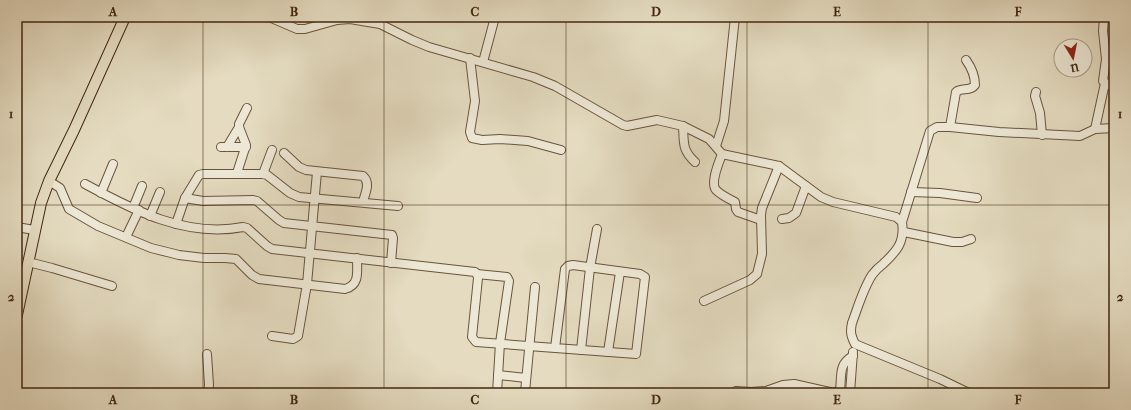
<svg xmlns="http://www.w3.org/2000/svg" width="1131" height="410" font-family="'IM FELL French Canon',serif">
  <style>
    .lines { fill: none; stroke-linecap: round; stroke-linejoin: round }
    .minor-casing { stroke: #6b543a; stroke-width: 10 }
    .major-casing { stroke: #43270d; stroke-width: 12 }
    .minor { stroke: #ede8d6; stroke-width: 8 }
    .major { stroke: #e4dbc0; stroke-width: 10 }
    .grid { fill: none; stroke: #43270d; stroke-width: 1; stroke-opacity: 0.55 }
    .neatline { fill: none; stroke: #43270d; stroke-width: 1.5 }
    .grid-label { font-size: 13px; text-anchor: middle; font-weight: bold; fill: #43270d }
  </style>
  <rect width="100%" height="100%" fill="#e4dbc0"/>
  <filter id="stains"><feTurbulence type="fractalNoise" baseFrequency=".005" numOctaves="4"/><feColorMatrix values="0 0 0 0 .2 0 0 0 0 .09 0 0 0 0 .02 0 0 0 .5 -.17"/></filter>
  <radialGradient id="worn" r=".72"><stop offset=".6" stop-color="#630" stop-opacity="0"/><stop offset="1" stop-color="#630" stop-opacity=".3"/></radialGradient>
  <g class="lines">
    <defs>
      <g id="minor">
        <polyline points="269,17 297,29 305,29 337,20 350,19 380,24 412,40 429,47 533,77 555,86 623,125 627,126 657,120 683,126 709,139 722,154 779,166 821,197 833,202 896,217 902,222"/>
        <polyline points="1104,17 1103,31 1106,59 1103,81 1108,85 1114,87"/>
        <polyline points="470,58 475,101 470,132 472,138 482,140 500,139 528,141 561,150"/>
        <polyline points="483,62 495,17"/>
        <polyline points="1036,92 1035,96 1040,113 1042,135"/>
        <path d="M 683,126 C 684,143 682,150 695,162"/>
        <path d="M 950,127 L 956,92 C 962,87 970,92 975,85 C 975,75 971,67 966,60"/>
        <polyline points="1095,129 1105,83"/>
        <polyline points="716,146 724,121 735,17"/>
        <polyline points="221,147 246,147"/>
        <polyline points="227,147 239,127"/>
        <path d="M 284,153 L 299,167 L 306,170 L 363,176 C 371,183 365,193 363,202"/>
        <path d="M 722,154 C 719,162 710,183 716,190 C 721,195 729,199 735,202 L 736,209 L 738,212 L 761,220"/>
        <polyline points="237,173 246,145 239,127 239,124 247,108"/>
        <polyline points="263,174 272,150"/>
        <path d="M 49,181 L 60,188 L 69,209 L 98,226 L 151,248 L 179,255 L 204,258 L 225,258 L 236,259 L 252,275 L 259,279 L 345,289 C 360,285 357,272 357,258"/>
        <path d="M 85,184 C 133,210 186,238 243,227 L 247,228 L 267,246 L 272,249 L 475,272 L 477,274 L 478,278 L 472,337 L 476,342 L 636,354 L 645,277 L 640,274 L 573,265 L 568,266 L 565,269 L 555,348"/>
        <polyline points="911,192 940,193 977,198"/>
        <polyline points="101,193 113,164"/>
        <polyline points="185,198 203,201 253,200 257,201 279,220 284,223 392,235 393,238 391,263"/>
        <polyline points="133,208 142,186"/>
        <polyline points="150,216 160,192"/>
        <polyline points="782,219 789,218 796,213 806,186"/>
        <polyline points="176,224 185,198 199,175 203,174 263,174 267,175 290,193 299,197 398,206"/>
        <polyline points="17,227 34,230"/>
        <polyline points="904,232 953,242 962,242 971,239"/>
        <polyline points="126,237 139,210"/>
        <polyline points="28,262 52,268 112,286"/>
        <polyline points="477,274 507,277 509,281 500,343 497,393"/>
        <polyline points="704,301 750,280 757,274 762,254 761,215 762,208 779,166"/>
        <polyline points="272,336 293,339 298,336 307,284 317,172"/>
        <polyline points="581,350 590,268 597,229"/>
        <polyline points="608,352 620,272"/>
        <polyline points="207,354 209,385 208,393"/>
        <polyline points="498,375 526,378"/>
        <path d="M 736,391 L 751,392 L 766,391 L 783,385 L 794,384 L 834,393 L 840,390 C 842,376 838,364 853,356"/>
        <polyline points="525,392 535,287"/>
        <polyline points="850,393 853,352"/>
        <path d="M 969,393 L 940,379 L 855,344 C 851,336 850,332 852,323 C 858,307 863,289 872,275 C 875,271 879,267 883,264 C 897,251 905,242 902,222 L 930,131 L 937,127 L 950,127 L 999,132 L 1080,136 L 1095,129 L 1114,128"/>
      </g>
      <polyline id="major" points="17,315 41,203 49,181 74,130 125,17"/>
    </defs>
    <use href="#minor" class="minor-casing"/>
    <use href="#major" class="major-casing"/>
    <use href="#minor" class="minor"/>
    <use href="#major" class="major"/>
  </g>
  <path class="grid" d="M 203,17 L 203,393M 384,17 L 384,393M 566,17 L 566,393M 747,17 L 747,393M 928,17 L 928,393M 17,205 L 1114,205"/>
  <rect width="1131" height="410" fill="none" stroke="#e4dbc0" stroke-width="44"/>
  <g transform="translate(1073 58) rotate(170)"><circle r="19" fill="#ede8d6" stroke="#a99b86"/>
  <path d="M0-3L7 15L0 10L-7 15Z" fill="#8f2418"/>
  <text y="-6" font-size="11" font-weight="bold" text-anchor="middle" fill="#43270d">U</text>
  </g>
  <rect x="22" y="22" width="1087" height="366" class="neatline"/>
  <g class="grid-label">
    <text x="113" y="16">A</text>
    <text x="294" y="16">B</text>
    <text x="475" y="16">C</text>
    <text x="656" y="16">D</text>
    <text x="837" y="16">E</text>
    <text x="1018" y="16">F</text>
    <text x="11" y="118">1</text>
    <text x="1120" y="118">1</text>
    <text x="11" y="301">2</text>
    <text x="1120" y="301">2</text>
    <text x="113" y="404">A</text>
    <text x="294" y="404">B</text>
    <text x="475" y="404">C</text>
    <text x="656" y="404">D</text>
    <text x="837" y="404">E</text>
    <text x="1018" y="404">F</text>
  </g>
  <rect width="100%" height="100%" filter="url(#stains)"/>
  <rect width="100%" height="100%" fill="url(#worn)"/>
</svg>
